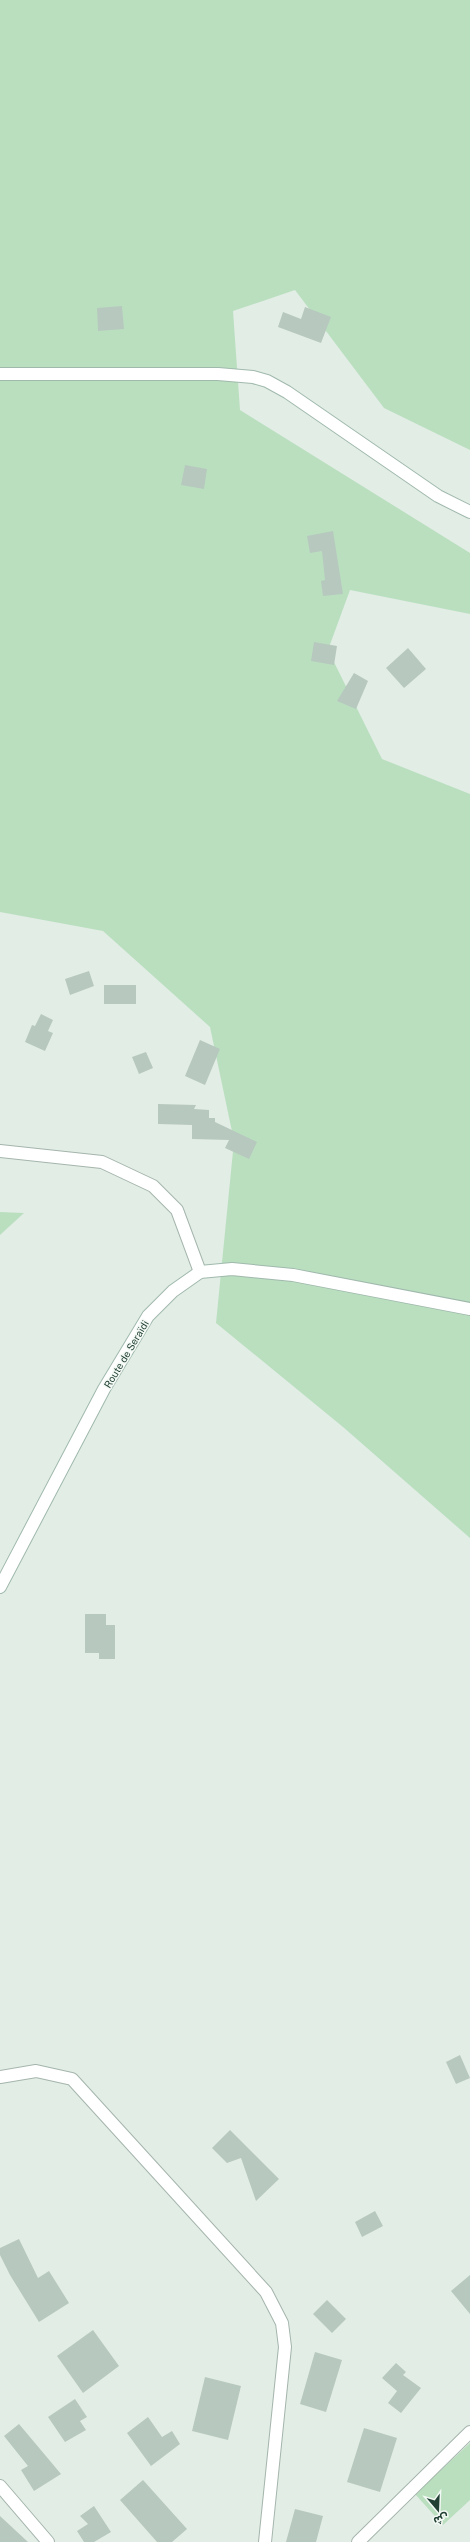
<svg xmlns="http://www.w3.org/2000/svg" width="470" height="2542" font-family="'Public Sans','Noto Sans Arabic',sans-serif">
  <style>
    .green { fill: #badfbf }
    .building { fill: #b7c8bf }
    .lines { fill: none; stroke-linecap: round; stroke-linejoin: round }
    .minor-casing { stroke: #a4b5ac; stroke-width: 14 }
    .secondary-casing { stroke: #a0b9ad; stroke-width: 14 }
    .minor { stroke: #fff; stroke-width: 12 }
    .secondary { stroke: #fff; stroke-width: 12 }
    .labels { text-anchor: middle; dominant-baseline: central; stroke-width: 3; stroke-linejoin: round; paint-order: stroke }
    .street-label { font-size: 10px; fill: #213f32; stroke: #f3f9f5 }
  </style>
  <rect width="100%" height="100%" fill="#e2ede6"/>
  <g class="green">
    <polygon points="0,0 470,0 470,450 384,408 295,290 233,311 240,410 470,553 470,614 350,590 328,650 382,759 470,794 470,1538 343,1427 216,1323 234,1141 210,1027 103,931 0,912"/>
    <polygon points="0,1212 24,1213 0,1235"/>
    <polygon points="470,2443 470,2500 443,2525 415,2494"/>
  </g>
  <g class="building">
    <polygon points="122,306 124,329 98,331 97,308"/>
    <polygon points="305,307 331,317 321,343 278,327 283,312 301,319"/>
    <polygon points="185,465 207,469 204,489 181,485"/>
    <polygon points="333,531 343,594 323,596 321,581 325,580 322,551 310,553 307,536"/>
    <polygon points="314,642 337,646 334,665 311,661"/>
    <polygon points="408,648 426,669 404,688 386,668"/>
    <polygon points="354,673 368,681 356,709 337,701"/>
    <polygon points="89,971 94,986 70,995 65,979"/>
    <rect x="104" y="985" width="32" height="19"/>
    <polygon points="41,1014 53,1020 48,1031 53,1033 45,1051 25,1042 32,1025 35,1026"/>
    <polygon points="200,1040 220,1049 205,1085 185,1076"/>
    <polygon points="146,1052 153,1068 139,1074 132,1057"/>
    <polygon points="158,1104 196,1105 194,1109 209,1110 209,1118 215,1118 215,1122 257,1142 249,1159 225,1148 229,1140 192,1139 192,1125 158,1124"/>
    <polygon points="85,1614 106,1614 106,1625 115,1625 115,1659 99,1659 99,1653 85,1653"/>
    <polygon points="460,2055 470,2078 456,2084 446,2062"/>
    <polygon points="230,2130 279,2179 256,2201 241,2158 227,2163 212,2148"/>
    <polygon points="375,2211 383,2226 362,2237 355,2222"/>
    <polygon points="19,2239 38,2278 49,2271 69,2303 39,2322 10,2275 0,2255 0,2248"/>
    <polygon points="470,2275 470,2314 451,2291"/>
    <polygon points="327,2300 346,2319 332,2333 313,2314"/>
    <polygon points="93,2330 119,2366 83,2393 57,2356"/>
    <polygon points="315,2352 342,2360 326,2412 300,2404"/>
    <polygon points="396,2363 406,2372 403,2375 421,2388 401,2413 388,2403 397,2391 382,2378"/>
    <polygon points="205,2377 241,2386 228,2440 192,2431"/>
    <polygon points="75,2399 87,2417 80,2421 86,2430 65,2442 48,2417"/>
    <polygon points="148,2417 162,2437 172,2431 180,2444 151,2466 127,2433"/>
    <polygon points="19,2424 61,2474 34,2491 21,2470 28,2466 4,2436"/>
    <polygon points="364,2428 397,2438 380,2492 347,2482"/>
    <polygon points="143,2480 187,2529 172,2542 157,2542 120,2500"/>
    <polygon points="94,2506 111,2532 94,2542 84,2542 77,2531 88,2524 80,2516"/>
    <polygon points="295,2509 323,2516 316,2542 286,2542"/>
    <polygon points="0,2516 28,2542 0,2542"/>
  </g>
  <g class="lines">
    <defs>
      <g id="minor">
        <polyline points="0,1151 102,1162 153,1186 177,1210 200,1272"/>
        <polyline points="0,2077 36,2071 72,2079 266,2292 282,2323 285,2347 265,2542"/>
        <polyline points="0,2486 48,2542"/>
        <polyline points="358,2542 470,2432"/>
      </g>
      <g id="secondary">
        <polyline points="0,374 218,374 253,377 267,381 287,392 438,496 470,512"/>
        <polyline points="0,1587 104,1389 148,1316 173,1291 200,1272 232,1269 293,1275 470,1309"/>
      </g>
    </defs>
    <use href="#minor" class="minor-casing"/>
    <use href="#secondary" class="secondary-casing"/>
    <use href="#minor" class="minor"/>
    <use href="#secondary" class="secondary"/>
  </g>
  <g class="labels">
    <g class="street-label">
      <text transform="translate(126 1354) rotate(-59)">Route de Seraïdi</text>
    </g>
  </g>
  <g transform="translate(438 2510) rotate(161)" stroke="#f3f9f5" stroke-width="3" paint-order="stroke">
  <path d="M0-3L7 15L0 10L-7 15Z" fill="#213f32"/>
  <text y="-6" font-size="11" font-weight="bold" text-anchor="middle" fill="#213f32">ش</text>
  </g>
</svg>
